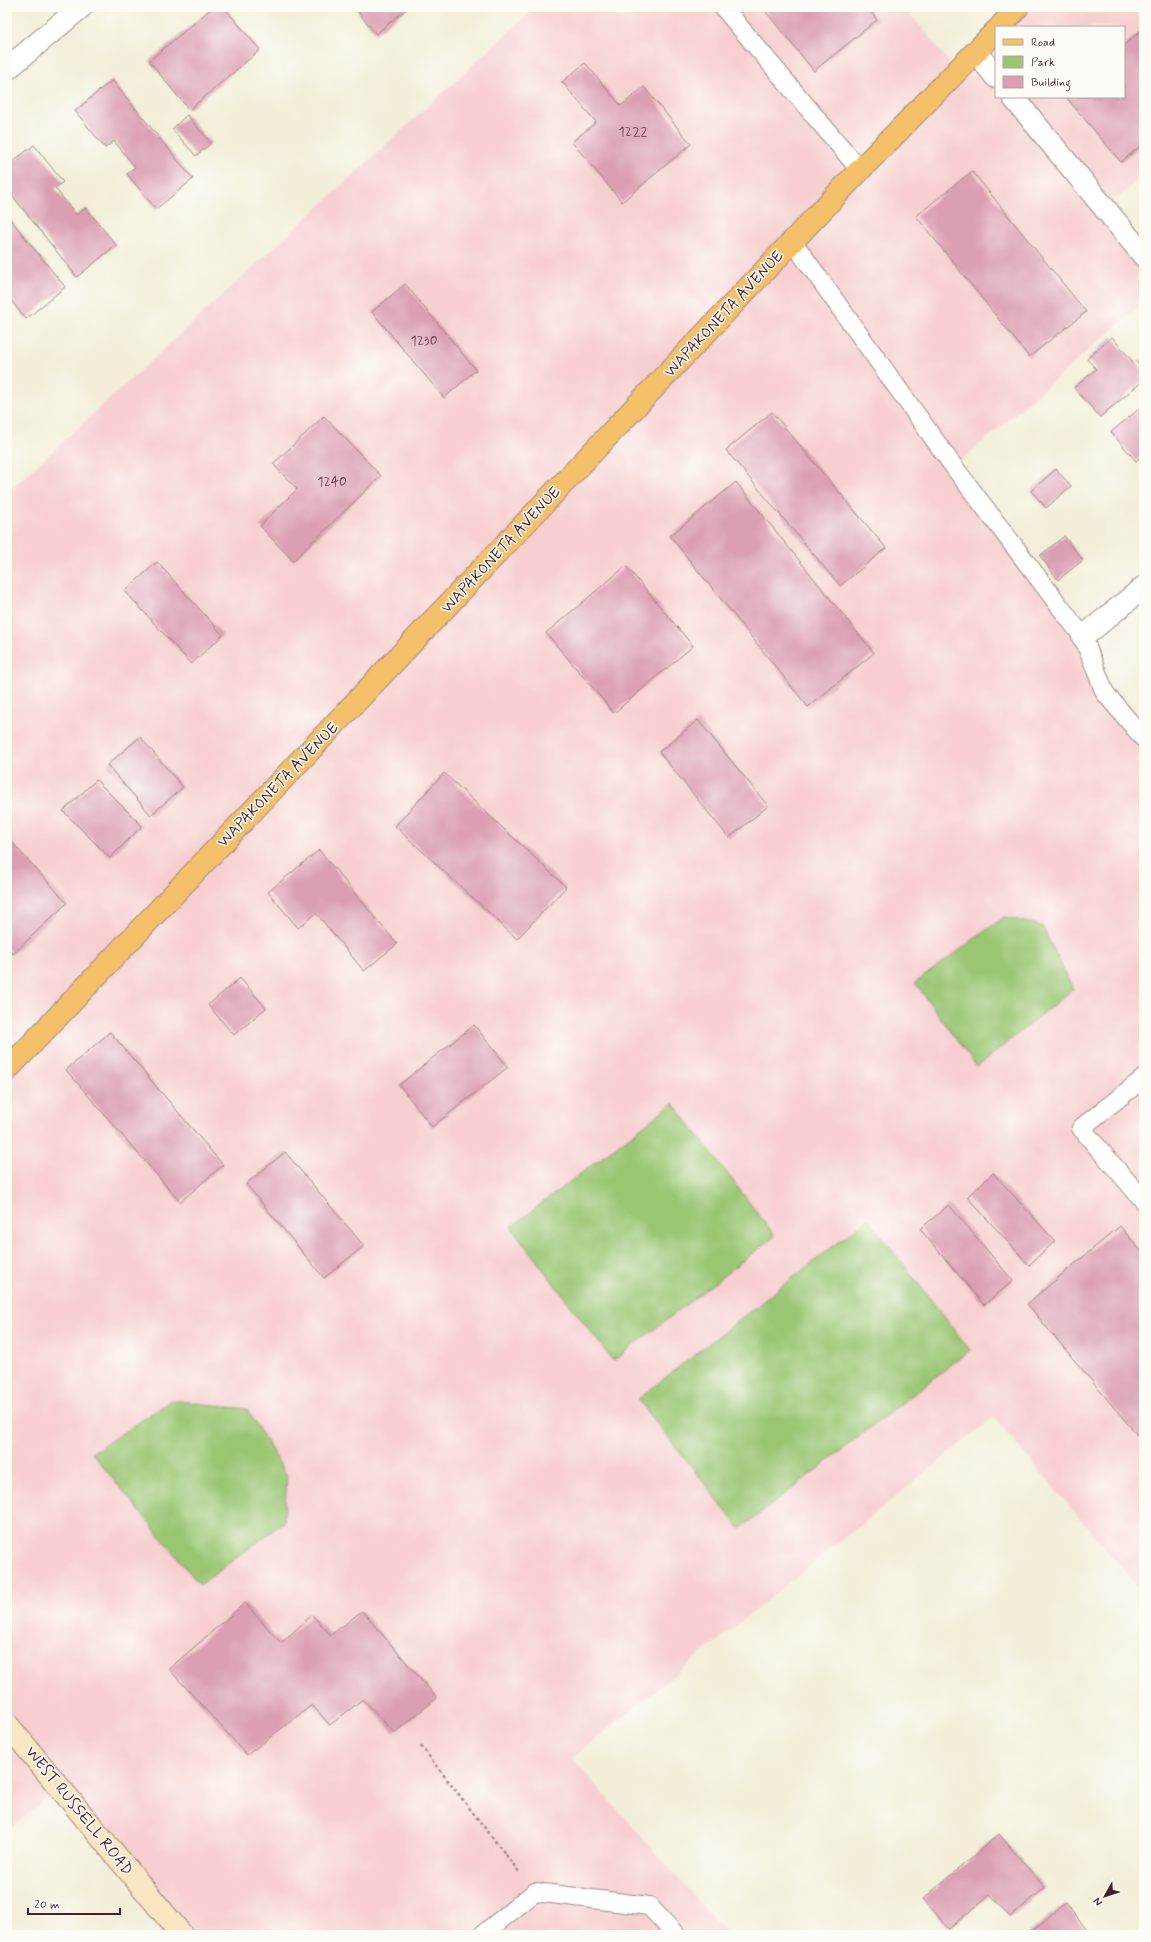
<svg xmlns="http://www.w3.org/2000/svg" width="1151" height="1942" font-family="Mynerve,sans-serif">
  <style>
    .built { fill: #f7cfd0 }
    .green { fill: #9ac673; stroke: #72724f }
    .building { fill: #da9fb0 }
    .lines { fill: none; stroke-linecap: round; stroke-linejoin: round }
    .service-casing { stroke: #9e8682; stroke-width: 20 }
    .minor-casing { stroke: #9e8682; stroke-width: 24 }
    .secondary-casing { stroke: #9e8682; stroke-width: 24 }
    .primary-casing { stroke: #9e8682; stroke-width: 24 }
    .path { stroke: #9e8682; stroke-width: 2.5; stroke-dasharray: 3 3; stroke-linecap: butt }
    .service { stroke: #fff; stroke-width: 18 }
    .minor { stroke: #fff; stroke-width: 22 }
    .secondary { stroke: #fbe6c3; stroke-width: 22 }
    .primary { stroke: #f4c16a; stroke-width: 22 }
    .labels { text-anchor: middle; dominant-baseline: central; stroke-width: 3; stroke-linejoin: round; paint-order: stroke }
    .number-label { font-size: 14px; fill: #6e3f4c }
    .street-label { font-size: 16px; fill: #4a1f2b; stroke: #fdfcf7 }
  </style>
  <rect width="100%" height="100%" fill="#fdfcf7"/>
  <filter id="ink" filterUnits="userSpaceOnUse"><feTurbulence type="fractalNoise" baseFrequency=".025" numOctaves="2"/><feDisplacementMap in="SourceGraphic" scale="8" xChannelSelector="R" yChannelSelector="G"/><feConvolveMatrix kernelMatrix="1 2 1 2 8 2 1 2 1" color-interpolation-filters="sRGB"/></filter>
  <filter id="wash" filterUnits="userSpaceOnUse"><feTurbulence type="fractalNoise" baseFrequency=".012" numOctaves="4" result="noise"/><feDisplacementMap in="SourceGraphic" scale="16" xChannelSelector="R" yChannelSelector="G"/><feGaussianBlur stdDeviation="0.9" result="paint"/><feColorMatrix in="noise" values="0 0 0 0 0 0 0 0 0 0 0 0 0 0 0 0 0 1.4 0 .05"/><feComposite in="paint" operator="in"/></filter>
  <g filter="url(#wash)">
    <rect width="100%" height="100%" fill="#f2eed9"/>
    <polygon class="built" points="536,7 905,7 957,71 996,30 996,97 1124,97 1124,27 999,27 1018,7 1144,7 1144,175 1105,209 1144,256 1144,302 954,467 1083,637 1105,693 1144,739 1144,1594 994,1417 572,1758 728,1935 182,1935 60,1788 7,1831 7,493"/>
    <g class="green">
      <polygon points="1004,917 1042,926 1073,989 977,1067 915,983"/>
      <polygon points="673,1103 775,1236 613,1361 511,1227"/>
      <polygon points="868,1219 970,1350 740,1529 638,1399"/>
      <polygon points="172,1400 247,1409 287,1476 284,1522 200,1585 92,1453"/>
    </g>
    <g id="blocks">
      <g class="building">
        <polygon points="213,7 224,7 260,50 189,110 149,61"/>
        <polygon points="304,7 314,7 308,12"/>
        <polygon points="354,7 409,7 376,34"/>
        <polygon points="762,7 867,7 877,20 814,71"/>
        <polygon points="1144,28 1144,143 1121,162 1066,97 1124,97 1124,45"/>
        <polygon points="585,63 621,106 644,87 691,144 622,202 572,142 596,122 562,82"/>
        <polygon points="112,80 193,179 156,209 127,174 135,167 114,141 105,148 75,111"/>
        <polygon points="187,115 211,143 196,156 172,129"/>
        <polygon points="34,145 63,182 55,188 76,215 86,208 116,245 77,277 7,189 7,166"/>
        <polygon points="972,171 1086,312 1029,357 916,216"/>
        <polygon points="7,215 65,287 26,319 7,296"/>
        <polygon points="405,284 476,370 444,398 372,312"/>
        <polygon points="1112,337 1133,362 1135,360 1144,371 1144,380 1100,417 1074,388 1096,369 1087,359"/>
        <polygon points="1144,405 1144,454 1136,461 1111,432"/>
        <polygon points="772,412 886,548 840,586 726,450"/>
        <polygon points="324,416 381,476 293,561 260,526 297,489 273,464"/>
        <polygon points="1056,469 1071,486 1046,508 1031,491"/>
        <polygon points="736,482 874,653 808,707 670,536"/>
        <polygon points="1064,536 1083,560 1058,580 1040,556"/>
        <polygon points="157,562 223,635 191,664 125,591"/>
        <polygon points="626,566 693,646 614,713 546,633"/>
        <polygon points="698,720 768,806 729,838 659,752"/>
        <polygon points="140,737 183,787 151,815 107,765"/>
        <polygon points="444,773 566,887 517,939 395,826"/>
        <polygon points="96,780 142,826 110,858 63,811"/>
        <polygon points="7,837 67,903 13,954 7,948"/>
        <polygon points="319,850 397,944 364,971 316,913 298,928 268,892"/>
        <polygon points="240,978 266,1008 234,1035 208,1005"/>
        <polygon points="474,1025 508,1067 432,1127 399,1085"/>
        <polygon points="110,1032 223,1165 180,1202 66,1070"/>
        <polygon points="285,1152 364,1246 324,1278 246,1184"/>
        <polygon points="993,1173 1055,1241 1029,1265 967,1197"/>
        <polygon points="949,1205 1013,1281 984,1305 920,1229"/>
        <polygon points="1120,1226 1144,1255 1144,1443 1027,1304"/>
        <polygon points="245,1603 281,1643 312,1615 331,1635 362,1611 437,1698 394,1733 363,1699 330,1725 312,1705 247,1755 169,1669"/>
        <polygon points="999,1834 1045,1888 1010,1917 990,1894 949,1929 923,1899"/>
        <polygon points="1065,1903 1091,1935 1027,1935"/>
      </g>
    </g>
  </g>
  <g filter="url(#ink)">
    <use href="#blocks" fill-opacity="0" stroke="#9e8682" stroke-width="1"/>
    <g class="lines">
      <defs>
        <g id="service">
          <polyline points="723,7 860,170"/>
          <polyline points="793,242 954,467 1083,637 1105,693 1144,739"/>
          <polyline points="1144,1078 1081,1128 1144,1201"/>
          <polyline points="482,1935 535,1892 649,1906 676,1935"/>
        </g>
        <g id="minor">
          <polyline points="976,52 996,77"/>
          <polyline points="7,69 81,7"/>
          <polyline points="1013,97 1144,256"/>
          <polyline points="1083,637 1144,587"/>
        </g>
        <polyline id="secondary" points="7,1724 182,1935"/>
        <g id="primary">
          <polyline points="1000,27 1018,7"/>
          <polyline points="7,1070 860,170 996,31"/>
        </g>
      </defs>
      <use href="#service" class="service-casing"/>
      <use href="#minor" class="minor-casing"/>
      <use href="#secondary" class="secondary-casing"/>
      <use href="#primary" class="primary-casing"/>
      <polyline class="path" points="421,1746 520,1873"/>
      <use href="#service" class="service"/>
      <use href="#minor" class="minor"/>
      <use href="#secondary" class="secondary"/>
      <use href="#primary" class="primary"/>
    </g>
  </g>
  <g class="labels">
    <g class="number-label">
      <text x="633" y="132">1222</text>
      <text x="424" y="341">1230</text>
      <text x="332" y="482">1240</text>
    </g>
    <g class="street-label">
      <text transform="translate(724 314) rotate(-47)">WAPAKONETA AVENUE</text>
      <text transform="translate(501 550) rotate(-47)">WAPAKONETA AVENUE</text>
      <text transform="translate(278 785) rotate(-46)">WAPAKONETA AVENUE</text>
      <text transform="translate(79 1811) rotate(51)">WEST RUSSELL ROAD</text>
    </g>
  </g>
  <rect width="1151" height="1942" fill="none" stroke="#fdfcf7" stroke-width="24"/>
  <rect x="995" y="26" width="130" height="72" fill="#fdfcf7" stroke="#b5a4a5"/>
  <rect x="1003" y="39" width="20" height="6" fill="#f4c16a" stroke="#b5a4a5"/>
  <text x="1031" y="46" font-size="12" fill="#4a1f2b">Road</text>
  <rect x="1003" y="56" width="20" height="12" fill="#9ac673" stroke="#b5a4a5"/>
  <text x="1031" y="66" font-size="12" fill="#4a1f2b">Park</text>
  <rect x="1003" y="76" width="20" height="12" fill="#da9fb0" stroke="#b5a4a5"/>
  <text x="1031" y="86" font-size="12" fill="#4a1f2b">Building</text>
  <g transform="translate(1105 1896) rotate(231)" stroke="#fdfcf7" stroke-width="3" paint-order="stroke">
  <path d="M0-3L7 15L0 10L-7 15Z" fill="#4a1f2b"/>
  <text y="-6" font-size="11" font-weight="bold" text-anchor="middle" fill="#4a1f2b">N</text>
  </g>
  <path d="M28 1908v6h92v-6" fill="none" stroke="#4a1f2b" stroke-width="2"/>
  <text x="34" y="1908" font-size="12" fill="#4a1f2b" stroke="#fdfcf7" stroke-width="3" paint-order="stroke">20 m</text>
</svg>
